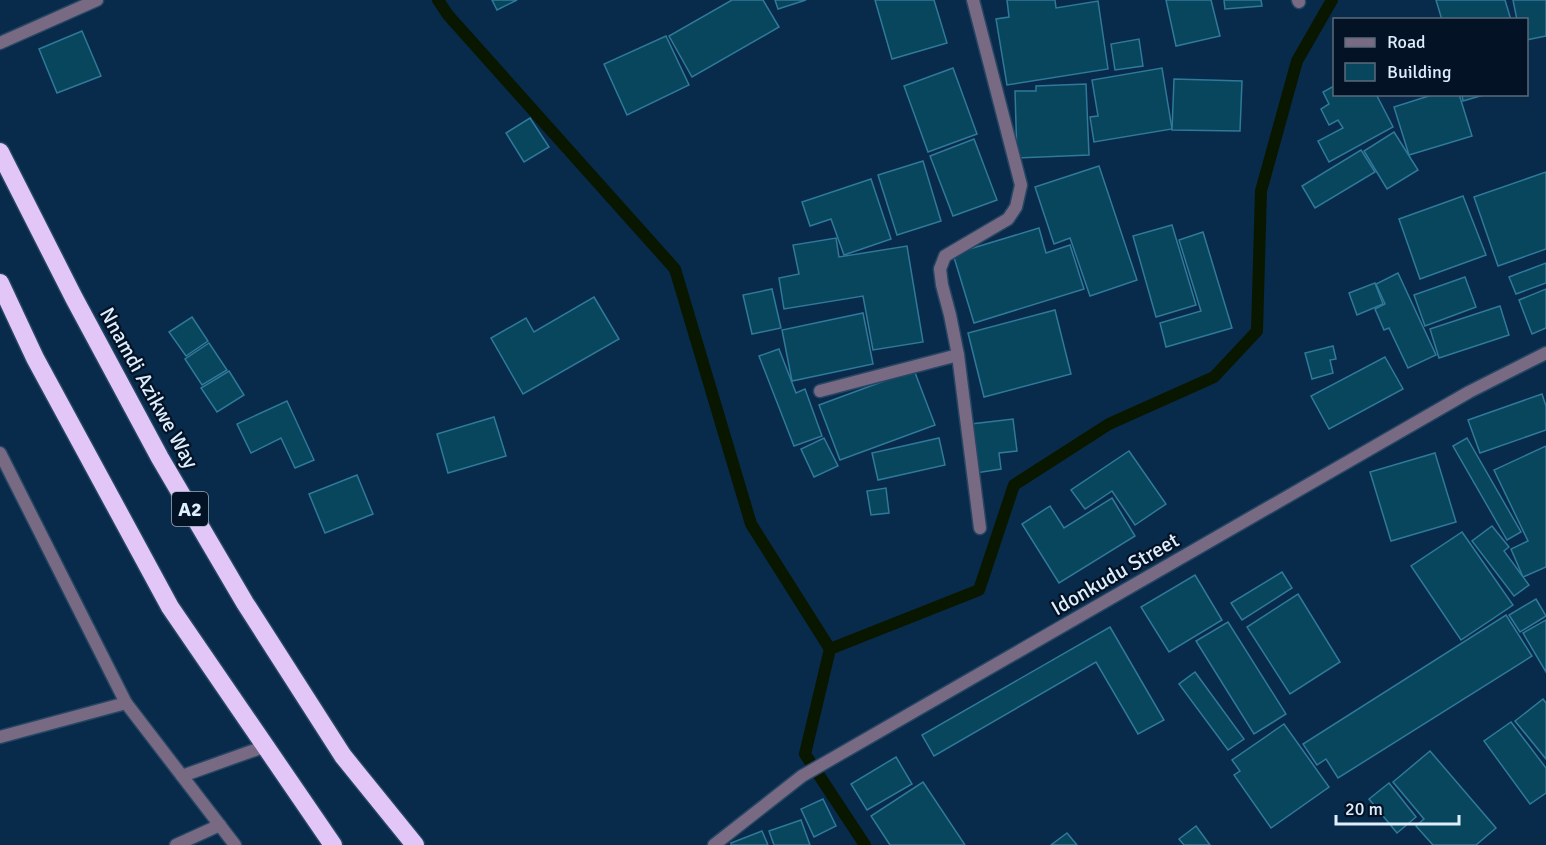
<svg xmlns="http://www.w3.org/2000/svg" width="1546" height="845" font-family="Signika,sans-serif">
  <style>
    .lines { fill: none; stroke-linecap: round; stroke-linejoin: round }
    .stream { stroke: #0a1700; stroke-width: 12 }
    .building { fill: #08465d; stroke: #307999; stroke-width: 1.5 }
    .lane-casing { stroke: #264664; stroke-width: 15 }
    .street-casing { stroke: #264664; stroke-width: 15 }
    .highway-casing { stroke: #264664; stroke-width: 21 }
    .lane { stroke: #786a82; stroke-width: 12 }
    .street { stroke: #786a82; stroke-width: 12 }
    .highway { stroke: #e1c6f7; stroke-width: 18 }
    .labels { text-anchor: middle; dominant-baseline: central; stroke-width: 4.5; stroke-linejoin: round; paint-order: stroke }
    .shield { fill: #031325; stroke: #9dacbc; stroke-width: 1.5 }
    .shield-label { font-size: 20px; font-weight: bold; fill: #dfeefd }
    .street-label { font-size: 21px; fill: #dfeefd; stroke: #031325 }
  </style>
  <rect width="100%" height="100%" fill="#082b4b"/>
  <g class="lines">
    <g class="stream">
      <polyline points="438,0 448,15 675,269 751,524 830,649"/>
      <polyline points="865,845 805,754 830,649 979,590 1014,485 1109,424 1214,377 1257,331 1261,191 1297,61 1332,0"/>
    </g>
  </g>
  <g class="building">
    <polygon points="492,0 517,0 497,10"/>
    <polygon points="732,0 763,0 779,27 692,77 669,36"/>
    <polygon points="775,0 806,0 778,9"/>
    <polygon points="875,0 934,0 947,43 892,59"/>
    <polygon points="1007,0 1055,0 1056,8 1098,1 1108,69 1007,85 996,19 1009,17"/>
    <polygon points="1166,0 1211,0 1220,36 1176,46"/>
    <polygon points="1224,0 1261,0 1262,6 1225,9"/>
    <polygon points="1436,0 1505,0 1511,20 1442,20"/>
    <polygon points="1513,0 1546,0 1546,36 1526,40 1526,20 1517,20"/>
    <polygon points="82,31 101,76 57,93 39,49"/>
    <polygon points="666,36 689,85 627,115 604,64"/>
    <polygon points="1139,39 1143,66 1115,70 1111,44"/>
    <polygon points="953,68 977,134 928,152 904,86"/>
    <polygon points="1162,68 1172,129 1094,142 1090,117 1098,116 1092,80"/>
    <polygon points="1174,79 1242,81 1240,131 1172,130"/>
    <polygon points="1086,84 1089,155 1017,158 1015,91 1036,91 1036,86"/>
    <polygon points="1334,86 1334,94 1376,94 1393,127 1329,162 1318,141 1343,128 1338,120 1329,125 1321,109 1329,104 1323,92"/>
    <polygon points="1435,94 1459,94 1472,136 1409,155 1394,107"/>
    <polygon points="1462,94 1487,94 1463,101"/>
    <polygon points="530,118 549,147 524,162 506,133"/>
    <polygon points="1394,132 1418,170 1387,189 1364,151"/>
    <polygon points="974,139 997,200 953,216 930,156"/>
    <polygon points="1361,150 1375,172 1315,208 1302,186"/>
    <polygon points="923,161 941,221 897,235 878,175"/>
    <polygon points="1099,166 1137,280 1090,296 1070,238 1054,244 1035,187"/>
    <polygon points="1546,172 1546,249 1498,266 1474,197"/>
    <polygon points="871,179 891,239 844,255 831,219 810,226 802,202"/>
    <polygon points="1463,196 1486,255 1420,279 1399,219"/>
    <polygon points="1172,225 1196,305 1156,317 1133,236"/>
    <polygon points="1039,228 1046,253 1070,245 1084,289 974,323 953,254"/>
    <polygon points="1203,232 1232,328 1166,347 1160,323 1201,311 1179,240"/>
    <polygon points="836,238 839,257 907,246 923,342 873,350 863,296 784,309 779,278 799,274 793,245"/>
    <polygon points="1546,263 1546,283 1516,294 1509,277"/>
    <polygon points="1398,273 1436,355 1408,368 1389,328 1384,330 1375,309 1385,304 1376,284"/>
    <polygon points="1465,277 1476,307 1425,326 1414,295"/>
    <polygon points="1375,283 1383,304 1357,315 1349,293"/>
    <polygon points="772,289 781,328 752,334 743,295"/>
    <polygon points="1546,289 1546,328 1532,334 1519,300"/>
    <polygon points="594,297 619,339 523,394 491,338 526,318 534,332"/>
    <polygon points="1500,306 1509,335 1439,358 1430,329"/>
    <polygon points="1055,310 1071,374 984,397 968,333"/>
    <polygon points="863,313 873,364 792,381 782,330"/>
    <polygon points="192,317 208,341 186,356 169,332"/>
    <polygon points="209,343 227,370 202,385 185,359"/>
    <polygon points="1333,346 1336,359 1330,360 1333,373 1312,379 1305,353"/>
    <polygon points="779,349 796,393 805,389 822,436 794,446 759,356"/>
    <polygon points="1385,357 1403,389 1329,429 1311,396"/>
    <polygon points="914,370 935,425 840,460 819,405"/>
    <polygon points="229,371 244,395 217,412 201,388"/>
    <polygon points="1542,394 1546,406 1546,430 1480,453 1468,420"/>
    <polygon points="287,401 314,460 295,468 281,438 251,453 237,424"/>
    <polygon points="494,417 506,456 448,473 437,434"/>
    <polygon points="1013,419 1017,451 999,453 1001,469 976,473 971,424"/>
    <polygon points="824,438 838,466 814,477 801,449"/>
    <polygon points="939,438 945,465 878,480 872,453"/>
    <polygon points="1467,438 1521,532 1507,540 1453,446"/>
    <polygon points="1546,446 1546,567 1523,577 1511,549 1528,541 1494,470"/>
    <polygon points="1129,451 1166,504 1135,525 1112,491 1085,509 1071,490"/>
    <polygon points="1435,453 1456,522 1391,541 1370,472"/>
    <polygon points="357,475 373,514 325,533 309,494"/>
    <polygon points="886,488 889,513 871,515 867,491"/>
    <polygon points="1112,498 1135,536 1059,583 1022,524 1050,506 1064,528"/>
    <polygon points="1492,526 1509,547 1504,551 1529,585 1514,596 1472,541"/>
    <polygon points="1462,532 1513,605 1461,640 1411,566"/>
    <polygon points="1282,572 1292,588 1242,620 1231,603"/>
    <polygon points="1195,575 1222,620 1169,652 1141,607"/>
    <polygon points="1298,594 1340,662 1290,694 1247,627"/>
    <polygon points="1536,599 1546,616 1520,632 1509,615"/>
    <polygon points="1506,615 1532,656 1338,778 1326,759 1317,765 1303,744"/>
    <polygon points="1546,620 1546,672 1523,633"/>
    <polygon points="1228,622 1286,714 1254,734 1196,641"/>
    <polygon points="1110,627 1164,720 1138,734 1096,662 934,756 922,735"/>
    <polygon points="1195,672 1244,739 1228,750 1179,684"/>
    <polygon points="1543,699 1546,703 1546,759 1515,721"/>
    <polygon points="1511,722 1546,768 1546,793 1530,804 1484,741"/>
    <polygon points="1284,724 1329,787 1271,828 1234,775 1240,771 1232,760"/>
    <polygon points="1430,751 1496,828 1476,845 1433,845 1416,826 1424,819 1393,782"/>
    <polygon points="896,757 912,784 867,810 851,784"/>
    <polygon points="923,782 965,845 890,845 871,816"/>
    <polygon points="1389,783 1416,817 1397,833 1369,799"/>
    <polygon points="823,799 836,826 814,837 801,809"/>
    <polygon points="801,820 810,845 774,845 769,831"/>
    <polygon points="1196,826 1210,845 1184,845 1179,839"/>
    <polygon points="762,831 768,845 731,845 731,843"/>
    <polygon points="1067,833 1077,845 1051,845"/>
  </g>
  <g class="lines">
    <defs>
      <g id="lane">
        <polyline points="0,453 126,703 235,845"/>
        <polyline points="0,737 126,703"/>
        <polyline points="182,776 266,746"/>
        <polyline points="176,845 220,825"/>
      </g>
      <g id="street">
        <polyline points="973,0 1021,185 1016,207 1008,219 945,256 940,269 942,285 950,315 958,355 980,528"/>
        <polyline points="1298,0 1299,2"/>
        <polyline points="0,43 97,0"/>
        <polyline points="820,391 958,355"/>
        <polyline points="714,845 802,776 1469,392 1546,353"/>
      </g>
      <g id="highway">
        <polyline points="0,152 74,298 160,458 245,603 343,756 415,845"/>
        <polyline points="0,283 35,358 170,607 333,845"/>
      </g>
    </defs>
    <use href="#lane" class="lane-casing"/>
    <use href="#street" class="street-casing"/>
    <use href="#highway" class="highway-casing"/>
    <use href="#lane" class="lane"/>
    <use href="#street" class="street"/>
    <use href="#highway" class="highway"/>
  </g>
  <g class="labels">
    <rect class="shield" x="172" y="492" width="36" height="34" rx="4.5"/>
    <g class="shield-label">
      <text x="190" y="509">A2</text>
    </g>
    <g class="street-label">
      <text transform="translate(149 388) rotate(61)">Nnamdi Azikwe Way</text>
      <text transform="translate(1115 574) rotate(-30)">Idonkudu Street</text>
    </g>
  </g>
  <rect x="1333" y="18" width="195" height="78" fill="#031325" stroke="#5b6b7b" stroke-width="1.5"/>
  <rect x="1345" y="38" width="30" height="9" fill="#786a82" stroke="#5b6b7b" stroke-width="1.5"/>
  <text x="1387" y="48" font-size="18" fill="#dfeefd">Road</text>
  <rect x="1345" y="63" width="30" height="18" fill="#08465d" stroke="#5b6b7b" stroke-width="1.5"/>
  <text x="1387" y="78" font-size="18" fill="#dfeefd">Building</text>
  <path d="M1336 815v9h123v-9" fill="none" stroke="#dfeefd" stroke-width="3"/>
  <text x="1345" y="815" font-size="18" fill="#dfeefd" stroke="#031325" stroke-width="4.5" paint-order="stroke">20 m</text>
</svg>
